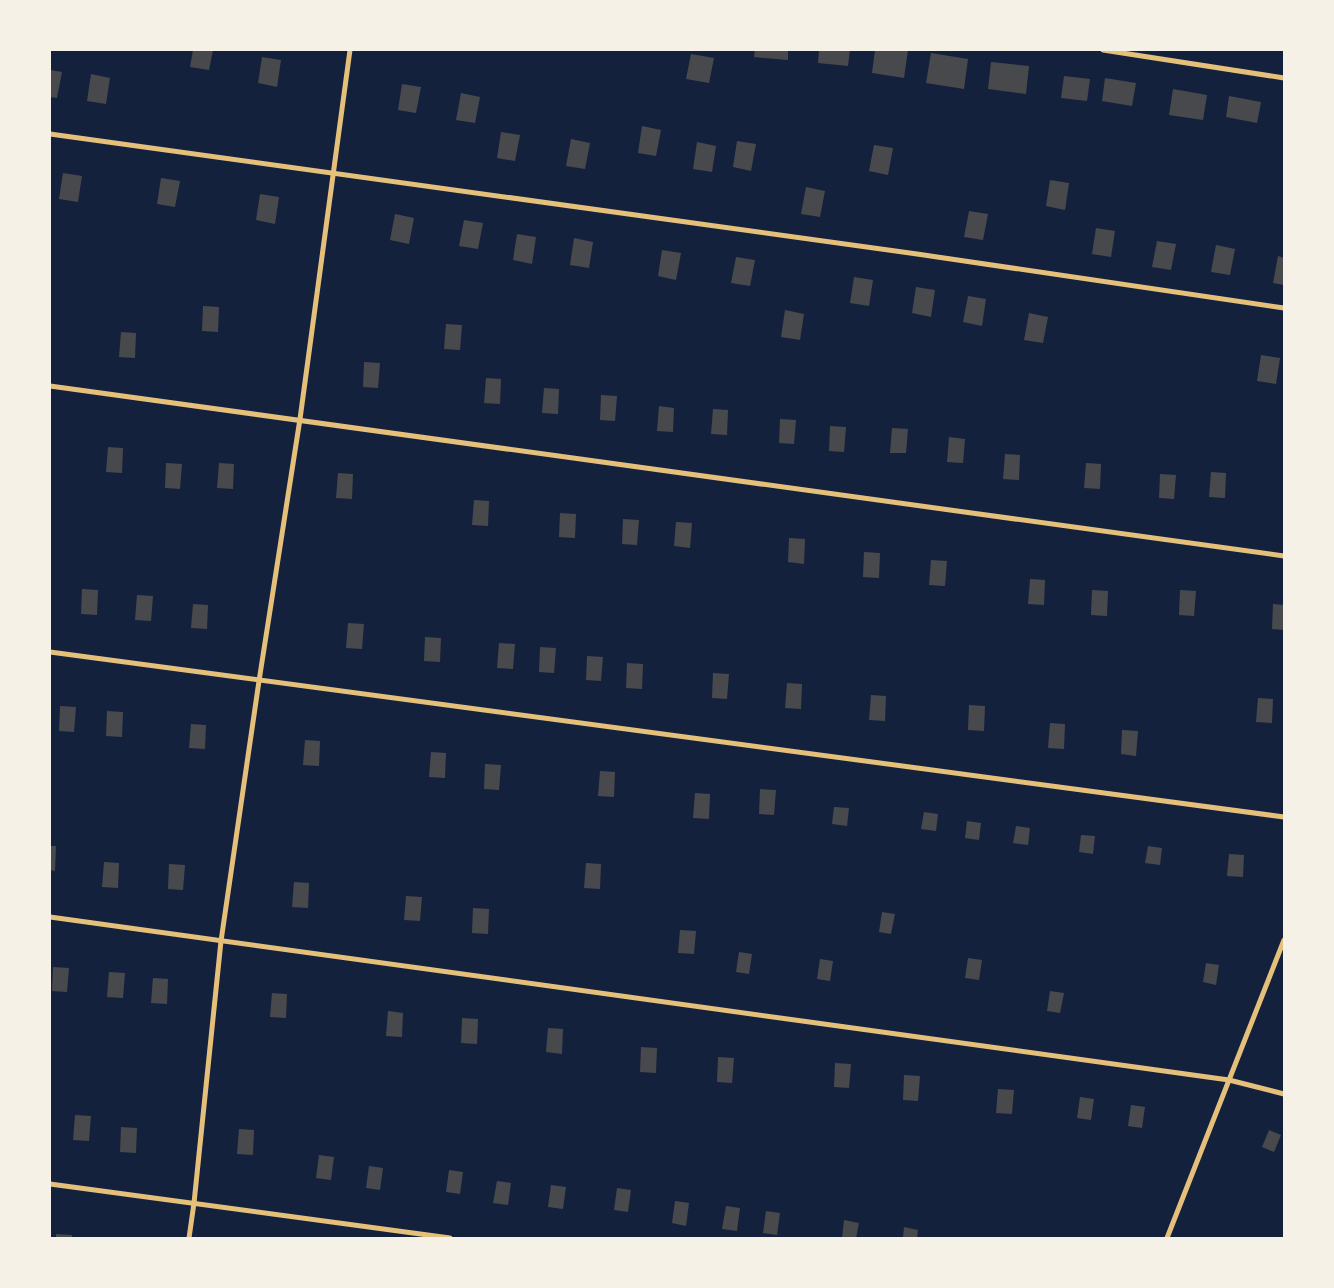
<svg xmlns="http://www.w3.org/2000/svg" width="1334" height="1288" font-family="'IBM Plex Sans',sans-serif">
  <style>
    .building { fill: #48494c }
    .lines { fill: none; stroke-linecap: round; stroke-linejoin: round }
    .minor { stroke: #e5c07b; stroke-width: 5 }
  </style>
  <rect width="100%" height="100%" fill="#14213d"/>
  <g class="building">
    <polygon points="193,50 213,50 209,70 190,67"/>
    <polygon points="755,50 788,50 788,60 754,57"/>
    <polygon points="819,50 850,50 848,66 818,63"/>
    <polygon points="875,50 908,50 904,78 872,73"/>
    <polygon points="931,53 968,59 964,89 926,83"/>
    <polygon points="691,54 714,58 709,83 686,79"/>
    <polygon points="262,57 281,60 277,87 258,83"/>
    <polygon points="991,62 1029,66 1026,94 988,89"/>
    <polygon points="50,70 62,72 57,98 50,97"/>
    <polygon points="91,74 110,78 106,104 87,101"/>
    <polygon points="1064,76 1090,79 1087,101 1061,98"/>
    <polygon points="1105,78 1136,83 1132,106 1102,101"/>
    <polygon points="402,84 421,87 416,113 398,110"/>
    <polygon points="1173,89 1207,95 1203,120 1169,115"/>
    <polygon points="461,93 480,97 475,123 456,120"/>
    <polygon points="1229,96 1261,102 1257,123 1226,117"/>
    <polygon points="642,126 661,130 656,156 638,153"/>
    <polygon points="501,132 520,135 515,161 497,158"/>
    <polygon points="571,139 590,143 585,169 566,166"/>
    <polygon points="737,141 756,144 751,171 733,167"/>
    <polygon points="697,142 716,146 712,172 693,169"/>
    <polygon points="874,145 893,148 888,175 869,171"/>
    <polygon points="63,173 82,176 78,202 59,199"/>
    <polygon points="161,178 180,181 175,207 157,204"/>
    <polygon points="1050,180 1069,183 1065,210 1046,206"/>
    <polygon points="806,187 825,191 820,217 801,214"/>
    <polygon points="260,194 279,197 275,224 256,220"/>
    <polygon points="969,211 988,214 983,240 964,237"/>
    <polygon points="395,214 414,218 409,244 390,240"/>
    <polygon points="464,220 483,223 478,249 459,246"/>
    <polygon points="1096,228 1115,231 1111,257 1092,254"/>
    <polygon points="517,234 536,237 532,264 513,260"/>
    <polygon points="574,238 593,242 589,268 570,265"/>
    <polygon points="1157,241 1176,244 1171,270 1152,267"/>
    <polygon points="1216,245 1235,249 1230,275 1211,272"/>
    <polygon points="662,250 681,253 676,280 658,276"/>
    <polygon points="1278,256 1284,258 1284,285 1273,283"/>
    <polygon points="736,257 755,260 750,286 731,283"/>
    <polygon points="854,277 873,280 869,306 850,303"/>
    <polygon points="916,287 935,290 931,317 912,313"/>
    <polygon points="968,296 986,299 982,326 963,322"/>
    <polygon points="203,306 219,307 218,332 202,331"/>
    <polygon points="785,310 804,314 800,340 781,337"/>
    <polygon points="1029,313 1048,317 1043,343 1024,340"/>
    <polygon points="446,324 462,325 460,350 444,349"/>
    <polygon points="121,332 136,333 135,358 119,357"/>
    <polygon points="1261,355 1280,358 1276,384 1257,381"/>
    <polygon points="364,362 380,363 378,388 363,387"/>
    <polygon points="486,378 501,379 500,404 484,403"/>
    <polygon points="544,388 559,389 558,414 542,413"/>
    <polygon points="601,395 617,396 615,421 600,420"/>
    <polygon points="659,406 674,408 673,432 657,431"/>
    <polygon points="713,409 728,410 727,435 711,434"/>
    <polygon points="780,419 796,420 794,444 779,443"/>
    <polygon points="830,426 846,427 844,452 829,451"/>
    <polygon points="892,428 908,429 906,453 890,453"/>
    <polygon points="949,437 965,439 963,463 947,462"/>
    <polygon points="108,447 123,448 122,473 106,472"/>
    <polygon points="1005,454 1020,455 1019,480 1003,479"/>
    <polygon points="166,463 182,464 180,489 165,488"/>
    <polygon points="219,463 234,464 233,489 217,488"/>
    <polygon points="1086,463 1101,464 1100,489 1084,488"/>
    <polygon points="1211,472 1226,473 1225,498 1209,497"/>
    <polygon points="338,473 353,474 352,499 336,498"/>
    <polygon points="1160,474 1176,475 1174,499 1159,498"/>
    <polygon points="474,500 489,501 488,526 472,525"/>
    <polygon points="560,513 576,514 575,538 559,537"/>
    <polygon points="623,519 639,520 637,545 622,544"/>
    <polygon points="676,522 692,523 690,548 674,546"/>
    <polygon points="789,538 805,539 804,564 788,562"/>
    <polygon points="864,552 880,553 879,578 863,577"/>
    <polygon points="931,560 947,561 945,586 929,585"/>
    <polygon points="1030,579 1045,580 1044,605 1028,604"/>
    <polygon points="82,589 98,590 97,615 81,614"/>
    <polygon points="1092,590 1108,591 1107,616 1091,615"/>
    <polygon points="1180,590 1196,591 1194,616 1179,615"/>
    <polygon points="137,595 153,596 151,621 135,620"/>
    <polygon points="193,604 208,605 207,629 191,628"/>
    <polygon points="1273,604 1284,605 1284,630 1272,629"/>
    <polygon points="348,623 364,624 362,649 346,648"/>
    <polygon points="425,637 441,638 440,662 424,661"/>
    <polygon points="499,643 515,644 513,669 497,668"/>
    <polygon points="540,647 556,648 554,673 539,672"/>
    <polygon points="587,656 603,657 601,681 586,680"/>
    <polygon points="627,663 643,664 642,689 626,688"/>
    <polygon points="713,673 729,674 727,699 712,698"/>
    <polygon points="787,683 802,684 801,709 785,708"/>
    <polygon points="871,695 886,696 885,721 869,720"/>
    <polygon points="1258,698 1273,699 1272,723 1256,722"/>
    <polygon points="969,705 985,706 984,731 968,730"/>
    <polygon points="60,706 76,707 74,732 59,731"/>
    <polygon points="107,711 123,712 122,737 106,736"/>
    <polygon points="1050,723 1065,724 1064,749 1048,748"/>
    <polygon points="191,724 206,725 205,749 189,748"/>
    <polygon points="1122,730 1138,731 1136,756 1121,754"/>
    <polygon points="305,740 320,741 319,766 303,765"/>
    <polygon points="431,752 446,753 445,778 429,777"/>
    <polygon points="485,764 501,765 499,790 484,789"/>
    <polygon points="600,771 615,772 614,797 598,796"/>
    <polygon points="760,789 776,790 774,815 759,814"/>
    <polygon points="695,793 710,794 709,819 693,818"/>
    <polygon points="834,807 849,808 847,826 832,824"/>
    <polygon points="924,812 938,814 936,831 921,829"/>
    <polygon points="967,821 981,823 979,840 965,838"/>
    <polygon points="1016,826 1030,828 1028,845 1013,843"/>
    <polygon points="1081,835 1095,836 1093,854 1079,852"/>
    <polygon points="50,846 56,846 55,871 50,870"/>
    <polygon points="1148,846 1162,848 1160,865 1145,863"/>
    <polygon points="1229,854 1244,855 1243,877 1227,876"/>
    <polygon points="104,862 119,863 118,888 102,887"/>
    <polygon points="586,863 601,864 600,889 584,888"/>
    <polygon points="169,864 185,865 183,890 168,889"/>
    <polygon points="294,882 309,883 308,908 292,907"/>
    <polygon points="406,896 422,897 420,921 404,920"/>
    <polygon points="473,908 489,909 488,934 472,933"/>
    <polygon points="882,912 895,914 891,934 879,932"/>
    <polygon points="680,930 696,931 694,954 678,953"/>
    <polygon points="739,952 752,954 749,974 736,972"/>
    <polygon points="968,958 982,960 979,980 965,978"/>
    <polygon points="820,959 833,961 830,981 817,979"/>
    <polygon points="1206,963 1219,965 1216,985 1203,982"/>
    <polygon points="53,967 69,968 67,992 52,991"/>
    <polygon points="109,972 125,973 123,998 107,997"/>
    <polygon points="153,978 168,979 167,1004 151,1003"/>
    <polygon points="1050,991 1064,993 1060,1013 1047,1011"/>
    <polygon points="272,993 287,994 286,1018 270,1017"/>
    <polygon points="388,1011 403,1013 402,1037 386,1036"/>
    <polygon points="462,1018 478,1019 477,1044 461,1043"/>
    <polygon points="548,1028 563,1029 562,1054 546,1052"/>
    <polygon points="641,1047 657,1048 656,1073 640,1072"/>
    <polygon points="718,1057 734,1058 732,1083 717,1082"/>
    <polygon points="835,1063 851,1064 849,1088 834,1087"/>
    <polygon points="904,1075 920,1076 918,1101 903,1100"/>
    <polygon points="998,1089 1014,1090 1012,1114 996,1113"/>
    <polygon points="1080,1097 1094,1099 1091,1120 1077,1118"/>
    <polygon points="1131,1105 1145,1107 1142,1128 1128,1126"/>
    <polygon points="75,1115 91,1116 89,1141 73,1140"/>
    <polygon points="121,1127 137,1128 136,1153 120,1152"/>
    <polygon points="239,1129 254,1130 253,1155 237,1154"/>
    <polygon points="1269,1130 1281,1135 1274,1152 1262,1147"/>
    <polygon points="319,1155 334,1157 331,1180 316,1178"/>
    <polygon points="369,1166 383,1168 380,1190 366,1188"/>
    <polygon points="449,1170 463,1172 460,1194 446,1192"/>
    <polygon points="497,1181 511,1183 508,1205 493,1203"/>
    <polygon points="551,1185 566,1187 563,1209 548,1207"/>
    <polygon points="617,1188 631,1190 628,1212 614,1210"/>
    <polygon points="675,1201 689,1203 686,1226 672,1223"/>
    <polygon points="726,1206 740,1208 737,1231 722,1229"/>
    <polygon points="766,1211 780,1213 777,1235 763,1233"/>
    <polygon points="844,1220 859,1223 856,1238 842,1238"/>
    <polygon points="904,1227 918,1230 917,1238 903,1238"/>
    <polygon points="56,1234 72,1235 72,1238 56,1238"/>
  </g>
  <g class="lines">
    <g class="minor">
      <polyline points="1103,50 1284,78"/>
      <polyline points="50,134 917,254 1284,308"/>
      <polyline points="50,386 1284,556"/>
      <polyline points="50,652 1284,817"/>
      <polyline points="50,917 1229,1080 1284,1094"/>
      <polyline points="50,1184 450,1238"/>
      <polyline points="189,1238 194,1203 221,941 259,681 300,419 350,50"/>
      <polyline points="1167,1238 1284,940"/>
    </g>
  </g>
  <rect width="1334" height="1288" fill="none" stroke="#f6f1e7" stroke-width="102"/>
</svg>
